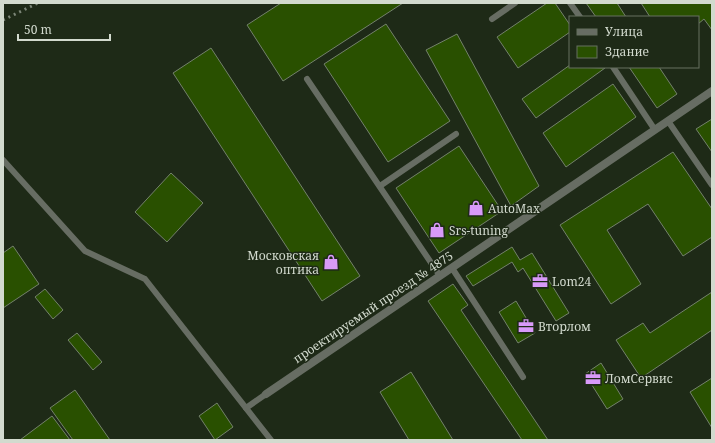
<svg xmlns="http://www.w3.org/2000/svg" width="715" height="443" font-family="'Noto Serif',serif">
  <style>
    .building { fill: #295000; stroke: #73816b }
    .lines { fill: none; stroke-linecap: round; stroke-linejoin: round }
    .lane { stroke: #676d63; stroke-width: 6 }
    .street { stroke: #676d63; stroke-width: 8 }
    .rail { stroke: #7c8677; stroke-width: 3; stroke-dasharray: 2 4; stroke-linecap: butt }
    .labels { text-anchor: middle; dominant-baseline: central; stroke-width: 3; stroke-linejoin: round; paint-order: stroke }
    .poi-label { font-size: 12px; fill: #d2dace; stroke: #1e2a17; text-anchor: start }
    .street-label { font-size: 12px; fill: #d2dace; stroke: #1e2a17 }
  </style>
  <rect width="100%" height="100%" fill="#1e2a17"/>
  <g class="building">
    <polygon points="281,3 403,3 283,81 247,25"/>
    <polygon points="547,3 555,3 570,25 570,32 518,68 497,37"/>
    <polygon points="586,3 617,3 626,17 596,17"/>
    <polygon points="641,3 712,3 712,30 704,19 698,24 698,17 650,17"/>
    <polygon points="386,24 450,121 388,162 324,64"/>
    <polygon points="457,34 539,186 511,206 426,50"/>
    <polygon points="211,48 360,276 322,301 173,73"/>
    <polygon points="570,65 570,67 605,68 536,118 522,99"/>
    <polygon points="629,67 659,67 677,94 657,108"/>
    <polygon points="613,84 636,117 566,167 543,133"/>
    <polygon points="712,119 712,152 696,129"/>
    <polygon points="459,146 502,211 439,253 396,188"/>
    <polygon points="673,152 712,209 712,237 683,256 648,204 607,230 641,284 611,304 560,225"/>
    <polygon points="171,173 203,203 167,242 135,212"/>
    <polygon points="13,246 39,284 3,308 3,253"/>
    <polygon points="512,247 520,260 532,253 569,313 556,321 523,268 518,272 512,262 473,286 466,276"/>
    <polygon points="453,284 468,305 461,310 548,440 522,440 428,301"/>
    <polygon points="45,289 63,310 53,319 35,297"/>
    <polygon points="712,292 712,330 641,378 616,340 643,323 650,333"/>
    <polygon points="516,301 535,333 518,343 499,312"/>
    <polygon points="77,333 102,362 93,370 68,340"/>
    <polygon points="601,363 623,399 607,409 585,374"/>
    <polygon points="411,372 453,440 409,440 380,392"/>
    <polygon points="712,378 712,428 690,392"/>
    <polygon points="75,390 110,440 73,440 50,408"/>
    <polygon points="217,403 233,427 215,440 199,416"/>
    <polygon points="52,416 70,440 20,440"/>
  </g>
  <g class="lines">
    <g class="lane">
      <polyline points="570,3 580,17"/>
      <polyline points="492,19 515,3"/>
      <polyline points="613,67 655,130"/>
      <polyline points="307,79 440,276"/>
      <polyline points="668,121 712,185"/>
      <polyline points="3,160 85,251 145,279 271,440"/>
      <polyline points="380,186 456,134"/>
      <polyline points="452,268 523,377"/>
      <polyline points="246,408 266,394"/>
    </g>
    <polyline class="street" points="266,394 712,91"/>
    <polyline class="rail" points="3,20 38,3"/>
  </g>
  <defs>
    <symbol id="shop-bare" viewBox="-9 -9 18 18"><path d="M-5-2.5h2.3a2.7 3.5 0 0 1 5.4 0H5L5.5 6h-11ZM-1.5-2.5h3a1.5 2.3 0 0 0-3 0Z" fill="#d89af8" stroke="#1e2a17" stroke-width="2.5" paint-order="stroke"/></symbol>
    <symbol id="office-bare" viewBox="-9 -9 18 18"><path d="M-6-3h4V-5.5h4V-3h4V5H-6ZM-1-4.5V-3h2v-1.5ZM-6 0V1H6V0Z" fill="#d89af8" stroke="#1e2a17" stroke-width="2.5" paint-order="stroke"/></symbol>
  </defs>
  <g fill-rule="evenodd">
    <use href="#shop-bare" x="465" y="197" width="22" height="22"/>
    <use href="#shop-bare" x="426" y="219" width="22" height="22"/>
    <use href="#shop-bare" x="320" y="251" width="22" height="22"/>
    <use href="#office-bare" x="529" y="270" width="22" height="22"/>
    <use href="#office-bare" x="515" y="315" width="22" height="22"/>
    <use href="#office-bare" x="582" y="367" width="22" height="22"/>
  </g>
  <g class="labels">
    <g class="poi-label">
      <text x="488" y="208">AutoMax</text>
      <text x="449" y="230">Srs-tuning</text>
      <text x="319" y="255" text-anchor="end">Московская<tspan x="319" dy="14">оптика</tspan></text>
      <text x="552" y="281">Lom24</text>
      <text x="538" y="326">Вторлом</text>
      <text x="605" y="378">ЛомСервис</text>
    </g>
    <g class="street-label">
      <text transform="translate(373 307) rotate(-34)">проектируемый проезд № 4875</text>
    </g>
  </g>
  <rect width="715" height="443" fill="none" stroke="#d2dace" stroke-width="8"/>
  <rect x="569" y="16" width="130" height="52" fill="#1e2a17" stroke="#667060"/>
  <rect x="577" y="29" width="20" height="6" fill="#676d63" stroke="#667060"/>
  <text x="605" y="36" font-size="12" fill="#d2dace">Улица</text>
  <rect x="577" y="46" width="20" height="12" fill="#295000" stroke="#667060"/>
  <text x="605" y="56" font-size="12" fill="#d2dace">Здание</text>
  <path d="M18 34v6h92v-6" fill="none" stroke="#d2dace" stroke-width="2"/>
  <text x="24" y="34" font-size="12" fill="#d2dace" stroke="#1e2a17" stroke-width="3" paint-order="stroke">50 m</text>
</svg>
